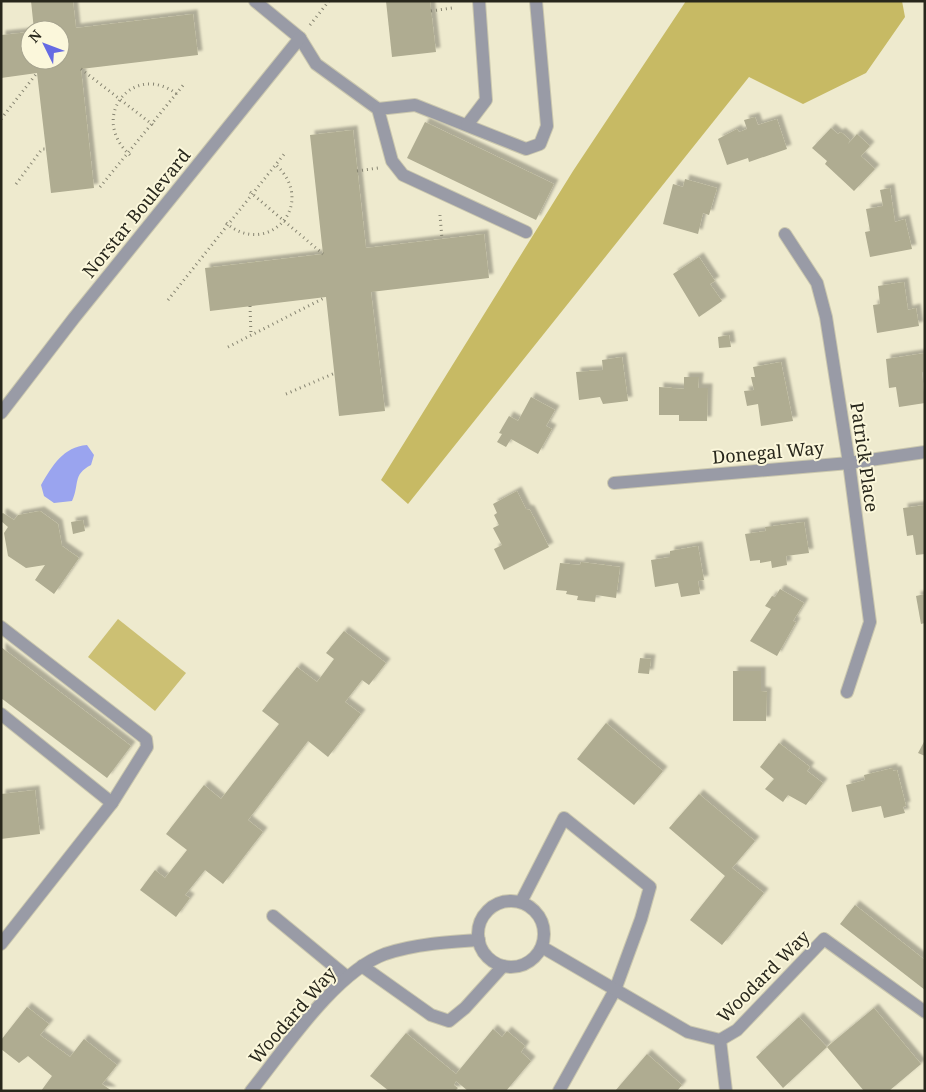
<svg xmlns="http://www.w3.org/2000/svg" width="926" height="1092" font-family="'Noto Serif',serif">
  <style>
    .green { fill: #ccc073 }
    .forest { fill: #c7ba64 }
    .water { fill: #9aa4ef }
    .building { fill: #afac91; filter: url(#shadow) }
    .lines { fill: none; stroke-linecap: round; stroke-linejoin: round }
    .minor-casing { stroke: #cac7ae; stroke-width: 14 }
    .path { stroke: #878572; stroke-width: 3; stroke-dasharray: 1 4; stroke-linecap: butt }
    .minor { stroke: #999ba6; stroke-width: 12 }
    .labels { text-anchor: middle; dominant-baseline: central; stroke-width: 4; stroke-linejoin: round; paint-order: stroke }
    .street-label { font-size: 18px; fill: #28271c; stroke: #fbf7db }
  </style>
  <defs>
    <filter id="shadow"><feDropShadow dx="4.5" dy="-4.5" stdDeviation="1" flood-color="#0004"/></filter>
  </defs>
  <rect width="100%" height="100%" fill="#eeeace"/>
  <polygon class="green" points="118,619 186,673 155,711 88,657"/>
  <polygon class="forest" points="686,1 902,1 905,17 866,73 803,104 749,77 408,504 381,480 573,171"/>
  <path class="water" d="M 87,445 L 94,455 L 91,465 C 72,475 80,484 72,501 L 54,503 L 44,496 L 41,485 C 53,465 63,447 87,445 Z"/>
  <g class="building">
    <polygon points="31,1 73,1 76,28 193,14 198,55 81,69 94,188 51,193 37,73 1,78 1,35 30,32 30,60 60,60 60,30 34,30"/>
    <polygon points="386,1 430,1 436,52 392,57"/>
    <polygon points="755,117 758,125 777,119 787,149 749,162 748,158 727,165 718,139 737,129 739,132 747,129 744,120"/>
    <polygon points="425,122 554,184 536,220 407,158"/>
    <polygon points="831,128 838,134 841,132 850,140 848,144 857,134 870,146 861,156 875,169 854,191 825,164 827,161 812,148"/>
    <polygon points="353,130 366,248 484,234 489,278 371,292 385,411 339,416 326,297 210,311 205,268 323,254 310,135"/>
    <polygon points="685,179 717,188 709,215 703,213 698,234 663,224 673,184 683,187"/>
    <polygon points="890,188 895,222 905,219 912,249 870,257 865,232 870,231 866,209 883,206 880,190"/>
    <polygon points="699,257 715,281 710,284 722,301 699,317 673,274"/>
    <polygon points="904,282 908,310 916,308 919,326 877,333 873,305 880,304 878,286"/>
    <polygon points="729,335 731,347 719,348 718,337"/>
    <polygon points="925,353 925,372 922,372 925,403 899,407 896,387 889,388 886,359"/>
    <polygon points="622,357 628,401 603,404 600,397 579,400 576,372 603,370 602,360"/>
    <polygon points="781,362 793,421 761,426 758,404 747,406 744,391 754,390 751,377 755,377 753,367"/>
    <polygon points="684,377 699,377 698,388 708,388 707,421 679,421 679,415 659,415 659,387 684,389"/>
    <polygon points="531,397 555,410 546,426 552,429 538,454 511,439 506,447 497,442 502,434 499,433 509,416 518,421"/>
    <polygon points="517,491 526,509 530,510 549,547 504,570 494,549 502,545 493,528 499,525 494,515 497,513 493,504"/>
    <polygon points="925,505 925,554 916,555 913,535 907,536 903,508"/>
    <polygon points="40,511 58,524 62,546 79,558 54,594 35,580 45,565 26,568 8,556 4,533 8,527 1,521 1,514 3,513 14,520 18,515"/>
    <polygon points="83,520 85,531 73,534 71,522"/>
    <polygon points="804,522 809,553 786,556 787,565 772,568 771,561 760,563 760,560 750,561 745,534 766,531 765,527"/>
    <polygon points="698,546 704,580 698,581 700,594 681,597 678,583 655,587 651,560 670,557 670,551"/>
    <polygon points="581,562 620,567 616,598 596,595 595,602 577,600 578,596 566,594 567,591 556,590 560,563 580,565"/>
    <polygon points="780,589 804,603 793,621 796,622 777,656 750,641 771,609 765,606 772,596 775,597"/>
    <polygon points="925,594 925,623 921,624 916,596"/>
    <polygon points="344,631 386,663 369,685 362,680 345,702 361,714 328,757 308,741 248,820 263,832 223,884 205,870 185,895 190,898 176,917 140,890 155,870 165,878 187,850 166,834 204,785 221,799 279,724 262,711 297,667 317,682 334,659 326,653"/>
    <polygon points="1,647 131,746 107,778 1,698"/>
    <polygon points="640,658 651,659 649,674 638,673"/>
    <polygon points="733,671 761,671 761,691 767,692 766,721 733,721"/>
    <polygon points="606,723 663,771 634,805 577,759"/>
    <polygon points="925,740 925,756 918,753"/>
    <polygon points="779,743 810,767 807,771 823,783 806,805 788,795 783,802 765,789 774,779 760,767"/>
    <polygon points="893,768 893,771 897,770 906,806 903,807 905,813 884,818 881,806 852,812 846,785 865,780 864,775"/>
    <polygon points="35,790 40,834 1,839 1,794"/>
    <polygon points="699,794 755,841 732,868 764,893 722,945 690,920 725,876 669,828"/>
    <polygon points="855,905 925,960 925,990 840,924"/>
    <polygon points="27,1007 49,1024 40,1035 70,1057 84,1039 117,1065 102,1084 112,1091 41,1091 52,1076 28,1056 19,1063 1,1049 1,1040"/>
    <polygon points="874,1008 921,1064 889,1091 864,1091 827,1047 783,1088 756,1057 799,1017 827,1047"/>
    <polygon points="493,1029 502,1037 507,1031 525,1046 521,1052 531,1061 506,1091 468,1091 456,1081 454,1085 458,1088 455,1091 389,1091 370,1076 406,1033 456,1074"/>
    <polygon points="647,1054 682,1085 677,1091 615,1091"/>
  </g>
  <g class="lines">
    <defs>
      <g id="minor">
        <polyline points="255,1 300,38 316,64 378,109 415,105 526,149 540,144 547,126 536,1"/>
        <polyline points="378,109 392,161 403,175 526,232"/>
        <polyline points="467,125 486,100 479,1"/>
        <polyline points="785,234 817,283 826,317 849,463 870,622 847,692"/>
        <polyline points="1,413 74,318 300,38"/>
        <polyline points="614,483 849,463 925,452"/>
        <polyline points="1,627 146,739 147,747 112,803"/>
        <polyline points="1,714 112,803 1,944"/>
        <circle cx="511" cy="934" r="33"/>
        <polyline points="521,902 564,818 650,887 641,919 615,990 559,1091"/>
        <polyline points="273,916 347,977"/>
        <polyline points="542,947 688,1032 720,1040 737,1030 824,939 925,1012"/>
        <polyline points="362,966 431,1015 449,1021 465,1008 503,966"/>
        <polyline points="720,1040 726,1091"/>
        <path d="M 251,1091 C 284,1050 335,972 385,954 C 415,944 447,942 479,940"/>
      </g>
    </defs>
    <use href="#minor" class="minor-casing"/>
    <g class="path">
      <polyline points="431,11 452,8"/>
      <polyline points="310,25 329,1"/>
      <polyline points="81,69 153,125"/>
      <polyline points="1,119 37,73"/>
      <path d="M 130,155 C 87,116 135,60 178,95"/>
      <polyline points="357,171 378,168"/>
      <polyline points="16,184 42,149 46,149"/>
      <polyline points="100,187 185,83"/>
      <polyline points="250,192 323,254"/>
      <polyline points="440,215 442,239"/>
      <path d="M 226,223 C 268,259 320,203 274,163"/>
      <polyline points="168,300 285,153"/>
      <polyline points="250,306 251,335"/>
      <polyline points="228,347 326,297"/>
      <polyline points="286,394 335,373"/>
    </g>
    <use href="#minor" class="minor"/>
  </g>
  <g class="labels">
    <g class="street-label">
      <text transform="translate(136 213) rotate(-51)">Norstar Boulevard</text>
      <text transform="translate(768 452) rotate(-5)">Donegal Way</text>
      <text transform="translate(865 457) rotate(82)">Patrick Place</text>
      <text transform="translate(763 976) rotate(-45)">Woodard Way</text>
      <text transform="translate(292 1015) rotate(-49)">Woodard Way</text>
    </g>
  </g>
  <rect width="926" height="1092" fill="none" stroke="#28271c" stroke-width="5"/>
  <g transform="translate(45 45) rotate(312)"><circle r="24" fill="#fbf7db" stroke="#a7a48f"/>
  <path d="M0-4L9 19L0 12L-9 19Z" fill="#656ae3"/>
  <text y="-8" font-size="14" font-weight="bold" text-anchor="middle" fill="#28271c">N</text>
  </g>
</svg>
